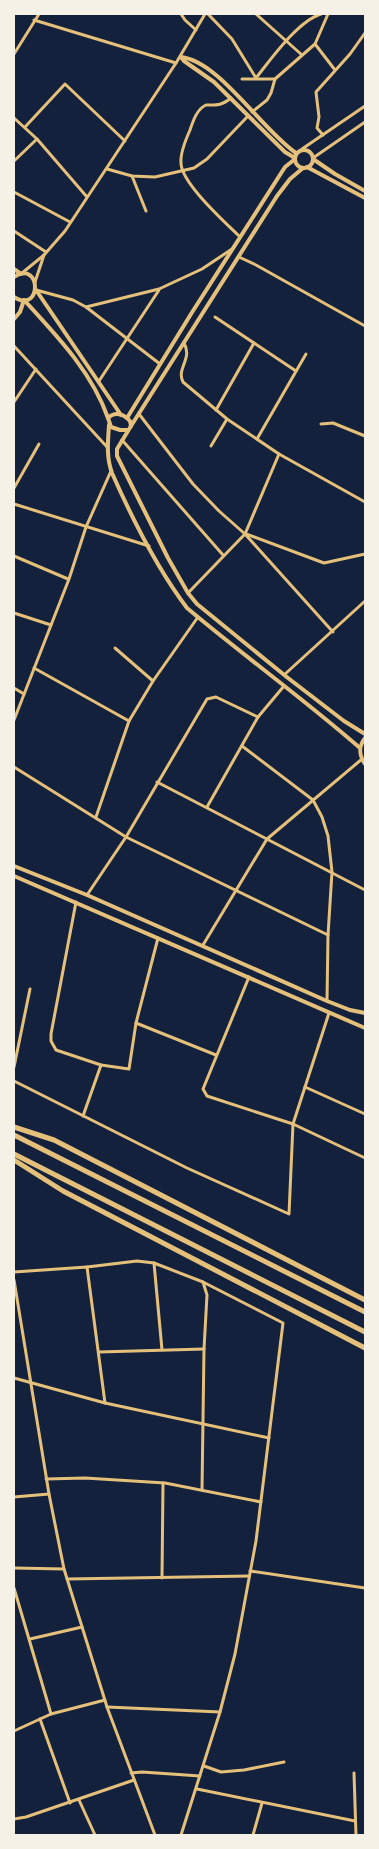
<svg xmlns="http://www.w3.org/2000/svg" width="379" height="1849" font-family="'Titillium Web',sans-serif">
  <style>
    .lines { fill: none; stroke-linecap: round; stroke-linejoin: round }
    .minor { stroke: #e5c07b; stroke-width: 3 }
    .tertiary { stroke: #e5c07b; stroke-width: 4 }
    .secondary { stroke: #e5c07b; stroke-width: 4 }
    .trunk { stroke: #e5c07b; stroke-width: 5 }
  </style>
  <rect width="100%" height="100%" fill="#14213d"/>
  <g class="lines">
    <g class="minor">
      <polyline points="181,14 185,20 196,30"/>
      <path d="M 208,14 L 232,39 L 256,78 C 271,59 298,21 321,14"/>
      <polyline points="256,14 302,55"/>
      <polyline points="34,20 176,63"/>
      <polyline points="315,44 335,70"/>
      <polyline points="14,54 39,14"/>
      <polyline points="242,79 275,79"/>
      <path d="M 231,98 C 221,106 217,105 206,105 C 197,109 193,121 190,130 C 186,139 180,153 181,163 C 181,183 226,223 240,237"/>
      <polyline points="252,112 267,100 271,93 275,79 315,44 328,14"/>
      <polyline points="14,118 37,139 87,197"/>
      <polyline points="25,127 65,84 125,141"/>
      <polyline points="323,135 317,128 319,117 316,92 350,54 365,33"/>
      <polyline points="302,149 365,106"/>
      <polyline points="313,158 365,122"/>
      <polyline points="14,161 37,139"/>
      <polyline points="107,169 132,176 155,177 194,168 207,159 248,116"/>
      <polyline points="132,176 146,211"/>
      <polyline points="14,192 70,222"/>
      <polyline points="14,231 46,252"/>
      <polyline points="239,257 256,265 365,326"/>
      <polyline points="22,273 44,255 65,231 176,63 205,14"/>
      <polyline points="35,282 44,255"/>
      <polyline points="36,290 73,300 86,307 160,364"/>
      <polyline points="86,307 159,289 202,269 232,249"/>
      <polyline points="215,317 296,371"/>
      <path d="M 184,343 C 193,359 176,368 183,382 L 227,419 L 279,454 L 365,502"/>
      <polyline points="14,346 108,448"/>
      <polyline points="99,381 159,290"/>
      <polyline points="14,402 36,369"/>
      <polyline points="216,410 254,343"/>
      <polyline points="139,414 193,484 219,511 245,534 333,632"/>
      <polyline points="321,424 333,423 365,436"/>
      <polyline points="257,439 306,354"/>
      <polyline points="122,440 223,555"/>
      <polyline points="211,446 227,419"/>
      <polyline points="14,488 39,444"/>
      <polyline points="14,504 149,546"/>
      <polyline points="246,534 324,563 365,554"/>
      <polyline points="14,556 68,579"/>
      <polyline points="188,593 245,534 279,454"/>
      <polyline points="14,613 51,625"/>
      <polyline points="115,648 153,681"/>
      <polyline points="34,668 129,721"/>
      <polyline points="284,675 365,601"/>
      <polyline points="14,688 24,694"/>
      <polyline points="14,720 69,579 86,527 111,471"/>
      <polyline points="242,746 313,800 322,817 328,836 332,872 328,935 327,1001"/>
      <polyline points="14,767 126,837 328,935"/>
      <polyline points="157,782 365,890"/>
      <polyline points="207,807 258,717 284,686"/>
      <polyline points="96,817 129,721 153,681 198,617"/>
      <polyline points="87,895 126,837 207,699 216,697 258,717"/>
      <polyline points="76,902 51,1034 51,1041 56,1050 101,1065 129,1069 136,1023 158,938"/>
      <polyline points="203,945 267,839 362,759"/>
      <polyline points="249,977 203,1089 207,1096 293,1124 365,1158"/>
      <polyline points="136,1023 216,1055"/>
      <polyline points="14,1067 30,989"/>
      <polyline points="14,1081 187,1168 289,1214 293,1124 329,1013"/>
      <polyline points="305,1087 365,1114"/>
      <polyline points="83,1116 101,1065"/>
      <polyline points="154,1263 162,1350"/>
      <polyline points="87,1267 137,1261 154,1263 203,1282 283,1323 256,1541 235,1654 220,1712 181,1835"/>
      <polyline points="14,1272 87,1267 105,1403"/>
      <polyline points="14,1280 49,1494 64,1569 107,1707 155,1835"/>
      <polyline points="99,1352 204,1349"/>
      <polyline points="14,1378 105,1403 269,1438"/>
      <polyline points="46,1479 85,1478 165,1483 261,1502"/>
      <polyline points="202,1490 204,1349 207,1295 203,1282"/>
      <polyline points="14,1497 49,1494"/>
      <polyline points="14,1568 64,1569"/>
      <polyline points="250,1571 365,1588"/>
      <polyline points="162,1578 163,1483"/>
      <polyline points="67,1579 249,1576"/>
      <polyline points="14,1588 51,1714"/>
      <polyline points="30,1639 82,1627"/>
      <polyline points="107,1707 220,1712"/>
      <polyline points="40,1719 70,1803"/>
      <polyline points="14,1731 51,1714 105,1700"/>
      <polyline points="204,1766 221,1772 244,1770 284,1762"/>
      <polyline points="131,1773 142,1772 200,1776"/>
      <polyline points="354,1773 356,1835"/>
      <polyline points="197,1789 355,1821"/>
      <polyline points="79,1800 95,1835"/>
      <polyline points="14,1819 26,1817 134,1780"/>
      <polyline points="253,1835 262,1803"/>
    </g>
    <g class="tertiary">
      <polyline points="181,57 184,61 214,82 285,152 295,158"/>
      <path d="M 181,57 C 219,61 262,130 296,153"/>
      <circle cx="304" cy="159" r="9"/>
      <polyline points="313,159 335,174 365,191"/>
      <polyline points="307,167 365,198"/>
      <polyline points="127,418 191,314 285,167 295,159"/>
      <polyline points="131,426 277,196 290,179 303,168"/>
      <polyline points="14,866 87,895 327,1001 350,1010 365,1013"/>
      <polyline points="14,876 365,1028"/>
    </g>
    <g class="secondary">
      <polyline points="14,269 21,274"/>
      <path d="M 14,277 C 42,259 42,315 14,297"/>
      <polyline points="36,290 121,415"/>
      <path d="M 24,300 C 57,336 92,372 108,418"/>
      <polyline points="14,319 20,312 24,300"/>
      <path d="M 109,425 C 108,441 106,457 112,473 C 131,516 159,571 187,608 C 244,656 304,699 360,748"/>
      <path d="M 127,430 L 120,430 L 111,427 L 108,418 C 115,411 124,414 130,421 L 131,426 L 117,449 L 117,456 L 168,558 L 188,593 L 197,604 L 288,678 L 344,721 L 365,734"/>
      <path d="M 365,738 C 358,747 359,755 365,764"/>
    </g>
    <g class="trunk">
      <polyline points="14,1127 54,1140 365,1300"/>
      <polyline points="14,1135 365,1312"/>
      <polyline points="14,1154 365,1332"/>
      <polyline points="14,1160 63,1191 365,1348"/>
    </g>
  </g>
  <rect width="379" height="1849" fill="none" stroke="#f6f1e7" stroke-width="30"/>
</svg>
